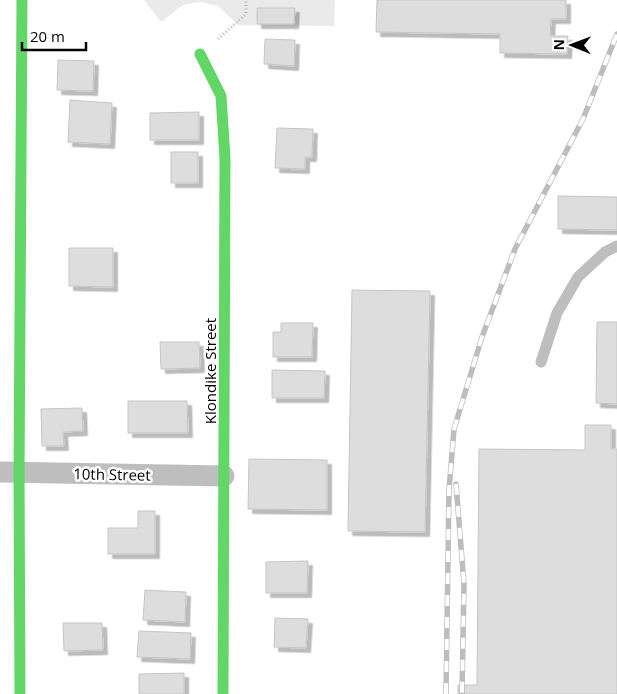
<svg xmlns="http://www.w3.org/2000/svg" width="617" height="694" font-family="'Open Sans',sans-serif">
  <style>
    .green { fill: #eaeaea }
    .building { fill: #ddd; stroke: #c5c5c5; filter: url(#shadow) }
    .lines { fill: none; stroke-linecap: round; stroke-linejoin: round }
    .path { stroke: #b8b8b8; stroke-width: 3; stroke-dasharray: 1 2.5; stroke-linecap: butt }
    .lane { stroke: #bebebe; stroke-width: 11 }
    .street { stroke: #bebebe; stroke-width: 21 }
    .fast { stroke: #63d668; stroke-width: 11 }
    .rail-casing { stroke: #bdbdbd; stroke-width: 5.5 }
    .rail { stroke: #fff; stroke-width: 4; stroke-dasharray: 11; stroke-linecap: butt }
    .labels { text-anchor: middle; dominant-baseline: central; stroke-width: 5; stroke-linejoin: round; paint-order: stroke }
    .street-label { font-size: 15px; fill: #000; stroke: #fff }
  </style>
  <defs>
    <filter id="shadow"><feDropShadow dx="4.5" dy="4.5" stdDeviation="0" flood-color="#0004"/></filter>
  </defs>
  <rect width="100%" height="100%" fill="#fff"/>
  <polygon class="green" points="144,0 335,0 334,26 238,25 218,6 201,2 183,5 161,22"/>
  <g class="building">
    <polygon points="377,0 566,0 566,19 551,19 550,36 568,36 567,54 500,53 500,34 376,32"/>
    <polygon points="257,8 295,8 294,24 257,24"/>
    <polygon points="265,39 295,40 294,66 264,64"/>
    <polygon points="58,60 94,61 93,91 57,90"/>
    <polygon points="70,100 112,103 110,144 68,142"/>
    <polygon points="199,112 199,140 150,140 150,113"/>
    <polygon points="277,128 313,129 312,157 305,157 305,169 275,168"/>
    <rect x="171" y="152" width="27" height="31"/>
    <polygon points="558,196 617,197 617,230 558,229"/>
    <polygon points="69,248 113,248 113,287 69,286"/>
    <polygon points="352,290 430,291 425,532 348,531"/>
    <polygon points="597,322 617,322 617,404 596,403"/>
    <polygon points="281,323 313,323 312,357 273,357 273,332 281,332"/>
    <polygon points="160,342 199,342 200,368 161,369"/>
    <polygon points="272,370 325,371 324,398 272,398"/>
    <polygon points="128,401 187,401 188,433 128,433"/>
    <polygon points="82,408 83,431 63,432 64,446 42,446 41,409"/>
    <polygon points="585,425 611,425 611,449 617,449 617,694 458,694 458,685 477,685 479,449 585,450"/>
    <polygon points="249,459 327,460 327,510 248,509"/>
    <polygon points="138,511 155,511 155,554 108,554 108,528 138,528"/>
    <polygon points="308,561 307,593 266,593 266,562"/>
    <polygon points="145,590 186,592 185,622 143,620"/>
    <polygon points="275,618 308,619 306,648 274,647"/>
    <polygon points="63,623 102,623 103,650 64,651"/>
    <polygon points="139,631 191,633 190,659 137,657"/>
    <polygon points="184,673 184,694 139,694 139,674"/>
  </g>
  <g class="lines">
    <polyline class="path" points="218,39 246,14 246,0"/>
    <polyline class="lane" points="541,362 557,313 578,277 605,252 617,246"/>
    <polyline class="street" points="0,472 224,476"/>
    <g class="fast">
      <polyline points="200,54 221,96 225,158 223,694"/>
      <polyline points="20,694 19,473 22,0"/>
    </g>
    <defs>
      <g id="rail">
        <polyline points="456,484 464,584 462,694"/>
        <polyline points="446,694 449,490 454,429 482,337 515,249 583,119 617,34"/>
      </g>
    </defs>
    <use href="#rail" class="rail-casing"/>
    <use href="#rail" class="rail"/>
  </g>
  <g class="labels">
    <g class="street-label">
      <text transform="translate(210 371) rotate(-90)">Klondike Street</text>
      <text transform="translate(112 474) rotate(1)">10th Street</text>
    </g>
  </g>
  <g transform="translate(572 45) rotate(271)" stroke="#ffffff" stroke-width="4" paint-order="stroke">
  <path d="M0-4L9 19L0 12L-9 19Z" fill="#000000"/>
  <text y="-8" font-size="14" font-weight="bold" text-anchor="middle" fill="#000000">N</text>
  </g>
  <path d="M22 42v8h64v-8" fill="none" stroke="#000000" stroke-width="2.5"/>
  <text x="30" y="42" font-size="15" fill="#000000" stroke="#ffffff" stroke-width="4" paint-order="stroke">20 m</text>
</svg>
